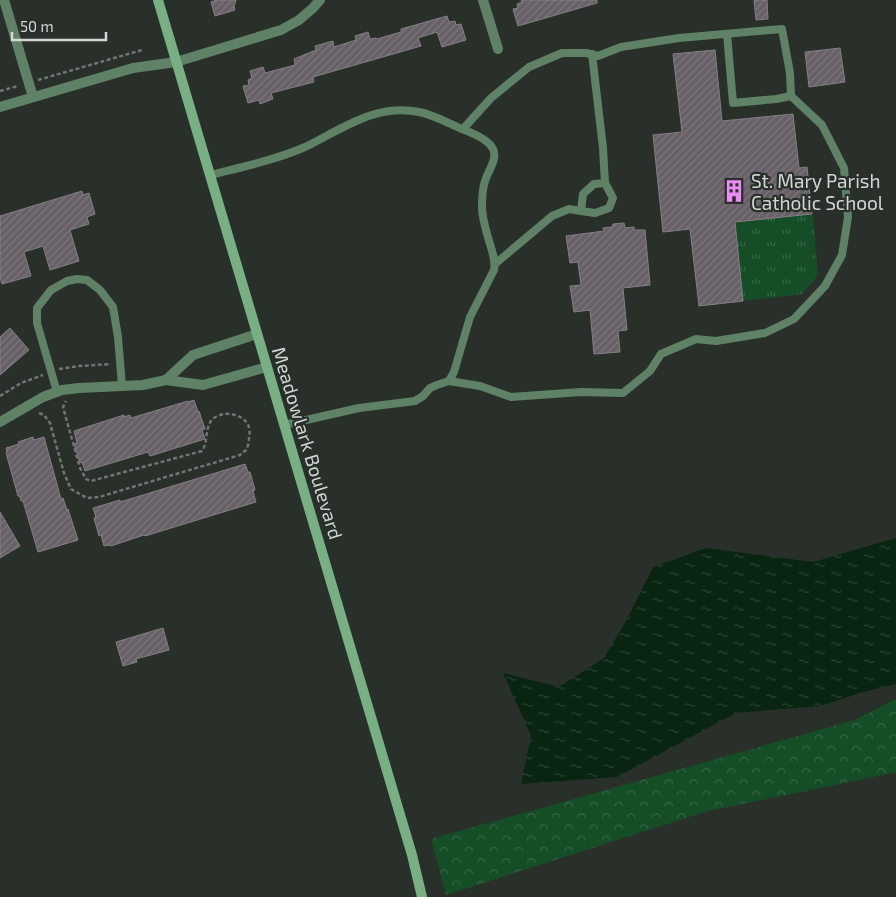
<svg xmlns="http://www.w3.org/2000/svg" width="896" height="897" font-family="'Exo 2',sans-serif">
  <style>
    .forest { fill: url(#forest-crowns) }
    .park { fill: url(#park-tufts) }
    .water { fill: url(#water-ripples) }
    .building { fill: url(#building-hatch); stroke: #867e86 }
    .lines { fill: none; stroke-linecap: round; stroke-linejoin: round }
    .path { stroke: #6f7570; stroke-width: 2.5; stroke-dasharray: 4 2.5; stroke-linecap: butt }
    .lane { stroke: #5f8166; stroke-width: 8 }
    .street { stroke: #5f8166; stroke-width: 10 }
    .secondary { stroke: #78b084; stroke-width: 10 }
    .labels { text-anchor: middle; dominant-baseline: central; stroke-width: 4.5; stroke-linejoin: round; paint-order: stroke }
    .poi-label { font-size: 19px; fill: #d3d7d3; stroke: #29302a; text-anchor: start }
    .street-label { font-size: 19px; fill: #d3d7d3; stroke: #29302a }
  </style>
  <defs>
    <pattern id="forest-crowns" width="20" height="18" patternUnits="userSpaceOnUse" patternTransform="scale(1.25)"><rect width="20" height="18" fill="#154d27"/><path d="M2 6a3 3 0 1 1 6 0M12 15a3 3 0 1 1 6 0" fill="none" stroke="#366645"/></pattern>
    <pattern id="park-tufts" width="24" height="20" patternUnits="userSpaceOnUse" patternTransform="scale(1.25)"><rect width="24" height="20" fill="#154d27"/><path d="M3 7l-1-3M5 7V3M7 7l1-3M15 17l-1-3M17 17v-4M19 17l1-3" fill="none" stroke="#366645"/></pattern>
    <pattern id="water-ripples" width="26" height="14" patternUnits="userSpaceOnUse" patternTransform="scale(1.25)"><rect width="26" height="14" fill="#092511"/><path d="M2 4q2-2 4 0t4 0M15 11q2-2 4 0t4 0" fill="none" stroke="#2c4433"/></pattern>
    <pattern id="building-hatch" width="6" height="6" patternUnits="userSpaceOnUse" patternTransform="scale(1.25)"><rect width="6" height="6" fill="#676067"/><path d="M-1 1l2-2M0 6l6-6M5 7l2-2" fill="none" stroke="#7c767c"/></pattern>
  </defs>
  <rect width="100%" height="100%" fill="#29302a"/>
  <polygon class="forest" points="896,699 896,773 888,774 708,811 446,895 431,839 855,720"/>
  <polygon class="park" points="812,214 813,216 818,275 802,294 743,301 735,222"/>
  <polygon class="water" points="896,538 896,684 860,693 821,706 736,713 617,777 521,784 531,736 503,673 559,687 604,658 627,619 653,567 706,548 813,562"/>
  <g class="building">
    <polygon points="216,0 236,0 234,6 235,10 215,16 211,2"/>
    <polygon points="521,0 597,0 597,3 518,26 513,9 518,8 517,4 522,2"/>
    <polygon points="754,0 767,0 768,19 756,20"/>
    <polygon points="447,16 449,22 455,21 456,25 461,24 466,40 442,47 437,32 418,38 421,46 313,77 314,82 271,93 273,99 260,104 259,100 248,103 243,86 249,85 248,80 252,78 250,71 263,67 265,73 295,65 294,59 316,50 315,46 333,41 334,47 356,40 355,36 368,32 370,39 376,38 377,39 401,32 401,29"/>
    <polygon points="840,48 845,82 809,87 805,52"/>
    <polygon points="715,50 722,121 793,114 799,168 807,167 812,214 735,222 743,301 699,306 690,229 663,232 653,135 682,132 673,54"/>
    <polygon points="82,191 83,195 89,193 95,214 87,217 89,224 70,230 79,261 50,270 43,246 24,252 31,276 2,284 0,278 0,216"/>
    <polygon points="624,223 625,228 634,227 634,230 645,230 650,285 623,288 627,330 618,331 620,352 594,354 590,310 574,312 570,286 581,285 578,262 570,263 566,236 604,231 603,228 612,227 613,224"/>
    <polygon points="10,328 29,350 0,375 0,337"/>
    <polygon points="194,400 198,412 199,411 205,429 202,430 205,439 150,456 148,452 85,471 82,462 80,463 74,444 77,443 74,431 124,415 124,417 130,415 131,418 188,401 188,402"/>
    <polygon points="33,437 34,440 44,437 61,499 63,498 67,510 68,509 78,540 38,552 23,501 21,501 20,497 18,496 6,453 7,452 6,448 19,444 18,442"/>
    <polygon points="245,464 248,472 250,472 255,490 253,491 256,502 145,536 144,535 111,546 110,545 104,546 101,535 99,536 94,518 96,517 93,508 120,500 120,502"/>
    <polygon points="0,512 20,546 0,558"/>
    <polygon points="163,628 169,650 136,659 137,662 123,666 116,642"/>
  </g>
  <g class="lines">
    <g class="path">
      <polyline points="38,80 142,50"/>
      <polyline points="0,91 18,86"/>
      <polyline points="59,369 79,366 111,364"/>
      <polyline points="0,396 21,383 43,375"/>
      <path d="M 39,413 L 44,415 L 50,423 L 64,473 L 71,489 L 87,498 L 99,497 L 240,455 C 242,453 244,452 246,450 C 248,447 249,442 249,438 C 250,433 250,427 247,423 C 240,413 223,411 214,418 C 204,425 209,441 202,451 L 91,481 L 86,479 L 80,468 L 63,407 L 66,401"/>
    </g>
    <g class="lane">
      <polyline points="463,129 491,98 529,67 562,53 586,53 598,56 621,47 679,38 782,29 790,73 791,96 776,99 733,103 727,34"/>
      <path d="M 211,175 C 242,167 275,160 305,147 C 342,129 376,103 419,112 C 434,115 448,123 462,129 C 470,132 489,140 493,149 C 498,159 488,171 485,181 C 482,190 482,198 482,207 C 482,218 486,230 489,241 C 492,251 496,260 494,270 L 470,317 L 454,372 L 449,381 L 437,385 L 430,388 L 423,396 L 415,401 L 359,408 L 284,425"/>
      <polyline points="581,211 595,213 609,208 613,198 605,183"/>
      <polyline points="495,264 552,216 569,209 581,211 583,194 594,184 605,183 603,148 592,54"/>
      <polyline points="449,381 480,386 511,397 581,392 623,393 650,371 661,354 696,339 716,341 765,333 794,319 825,286 842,255 848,217 844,168 822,125 791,96"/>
      <polyline points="57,392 37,323 37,308 51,290 67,281 77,279 87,280 100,290 113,307 118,337 122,386"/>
    </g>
    <g class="street">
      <polyline points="4,0 33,97"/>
      <polyline points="483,0 498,49"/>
      <polyline points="0,107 133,68 176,62 281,30 299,20 313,8 320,0"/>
      <polyline points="166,380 193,355 257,334"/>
      <polyline points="0,422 43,397 62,390 79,388 143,385 166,380 203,385 267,367"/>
    </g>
    <polyline class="secondary" points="158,0 412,855 422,897"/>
  </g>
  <defs>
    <symbol id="building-bare" viewBox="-9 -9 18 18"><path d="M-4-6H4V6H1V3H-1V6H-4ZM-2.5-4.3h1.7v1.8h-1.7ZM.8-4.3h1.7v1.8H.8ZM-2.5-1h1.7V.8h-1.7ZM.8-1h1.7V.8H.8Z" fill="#ef8bf7" stroke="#29302a" stroke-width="2.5" paint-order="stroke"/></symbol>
  </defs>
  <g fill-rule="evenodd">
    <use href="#building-bare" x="718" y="175" width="32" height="32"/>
  </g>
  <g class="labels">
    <g class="poi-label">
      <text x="751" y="180">St. Mary Parish<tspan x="751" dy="22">Catholic School</tspan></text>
    </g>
    <g class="street-label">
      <text transform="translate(308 443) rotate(73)">Meadowlark Boulevard</text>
    </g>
  </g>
  <path d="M12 32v8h94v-8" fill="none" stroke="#d3d7d3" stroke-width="2.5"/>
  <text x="20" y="32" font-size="15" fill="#d3d7d3" stroke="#29302a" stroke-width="4" paint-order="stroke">50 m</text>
</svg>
